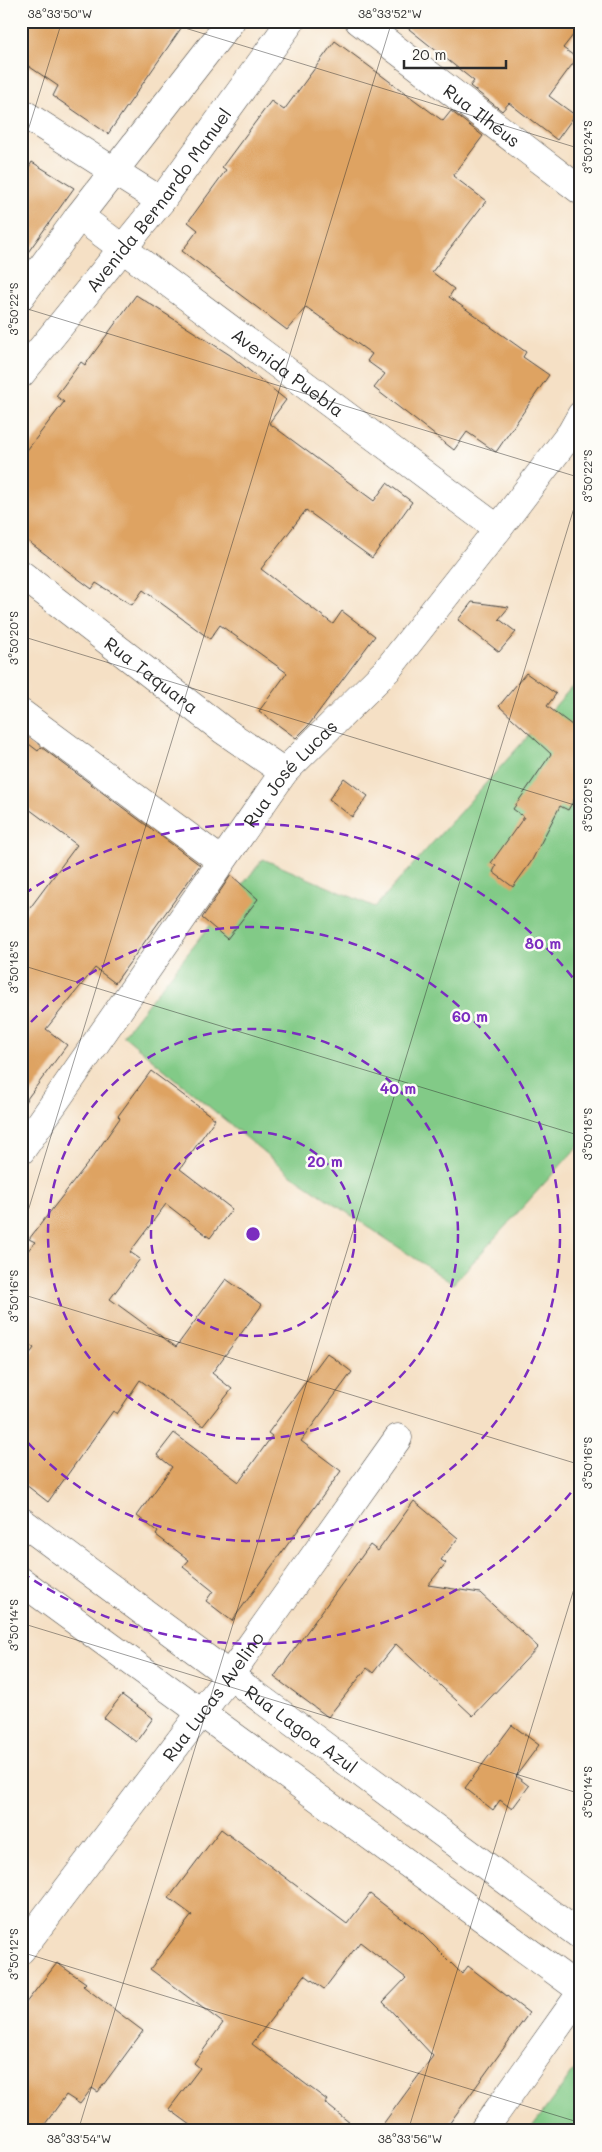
<svg xmlns="http://www.w3.org/2000/svg" width="602" height="2152" font-family="Mali,sans-serif">
  <style>
    .green { fill: #82ca87; stroke: #567a59 }
    .building { fill: #dea362 }
    .lines { fill: none; stroke-linecap: round; stroke-linejoin: round }
    .street-casing { stroke: #494642; stroke-width: 29 }
    .secondary-casing { stroke: #494642; stroke-width: 29 }
    .street { stroke: #fff; stroke-width: 28 }
    .secondary { stroke: #fff; stroke-width: 28 }
    .ticks { fill: none; stroke: #2b2b2b; stroke-width: 1; stroke-opacity: 0.45 }
    .ring { fill: none; stroke: #7b2cbf; stroke-width: 2.5; stroke-dasharray: 9 6 }
    .labels { text-anchor: middle; dominant-baseline: central; stroke-width: 5; stroke-linejoin: round; paint-order: stroke }
    .street-label { font-size: 18px; fill: #2b2b2b; stroke: #fdfcf7 }
    .centre { fill: #7b2cbf; stroke: #fdfcf7; stroke-width: 2.5 }
    .ring-label { font-size: 15px; text-anchor: middle; font-weight: bold; fill: #7b2cbf; stroke: #fdfcf7; stroke-width: 5; stroke-linejoin: round; paint-order: stroke }
    .neatline { fill: none; stroke: #2b2b2b; stroke-width: 2 }
    .ticks-label { font-size: 12px; text-anchor: middle; fill: #2b2b2b }
  </style>
  <rect width="100%" height="100%" fill="#fdfcf7"/>
  <filter id="ink" filterUnits="userSpaceOnUse"><feTurbulence type="fractalNoise" baseFrequency=".02" numOctaves="2"/><feDisplacementMap in="SourceGraphic" scale="10" xChannelSelector="R" yChannelSelector="G"/><feConvolveMatrix kernelMatrix="1 2 1 2 8 2 1 2 1" color-interpolation-filters="sRGB"/></filter>
  <filter id="wash" filterUnits="userSpaceOnUse"><feTurbulence type="fractalNoise" baseFrequency=".0096" numOctaves="4" result="noise"/><feDisplacementMap in="SourceGraphic" scale="20" xChannelSelector="R" yChannelSelector="G"/><feGaussianBlur stdDeviation="1.12" result="paint"/><feColorMatrix in="noise" values="0 0 0 0 0 0 0 0 0 0 0 0 0 0 0 0 0 1.4 0 .05"/><feComposite in="paint" operator="in"/></filter>
  <g filter="url(#wash)">
    <rect width="100%" height="100%" fill="#f5e0c5"/>
    <g class="green">
      <polygon points="581,677 581,1143 453,1284 290,1174 123,1035 263,859 375,907"/>
      <polygon points="581,2061 581,2131 529,2131"/>
    </g>
    <g id="blocks">
      <g class="building">
        <polygon points="21,21 186,21 108,134 53,96 58,86 21,61"/>
        <polygon points="399,21 581,21 581,25 563,48 577,58 549,96 575,115 557,140 509,103 502,111 470,86 474,81"/>
        <polygon points="335,41 443,121 451,111 483,136 453,176 486,201 432,272 454,289 449,297 526,352 523,357 549,375 496,452 467,432 454,450 374,388 385,374 367,361 372,354 306,307 287,330 182,251 198,230 188,222 226,170 222,167 271,101 284,110"/>
        <polygon points="32,162 74,188 21,262 21,180"/>
        <polygon points="136,295 230,355 286,400 269,423 374,501 387,483 412,502 372,558 306,510 261,569 333,624 342,611 375,636 308,726 296,738 259,711 287,673 220,625 210,639 143,590 132,605 96,583 92,589 21,536 21,458 64,402 56,396 81,362 85,365"/>
        <polygon points="472,602 509,607 499,619 516,632 499,652 458,620"/>
        <polygon points="526,673 556,694 547,706 581,732 581,788 568,810 560,806 531,862 513,887 493,872 496,866 491,863 524,817 513,809 551,754 499,706"/>
        <polygon points="21,738 38,751 41,747 200,865 115,983 95,968 46,1029 67,1045 21,1107 21,920 77,845 21,803"/>
        <polygon points="344,778 368,796 352,817 329,799"/>
        <polygon points="231,875 258,899 227,939 202,918"/>
        <polygon points="151,1071 215,1119 180,1169 232,1209 210,1238 166,1204 130,1252 140,1259 110,1299 176,1347 226,1279 262,1305 212,1373 232,1389 203,1426 140,1380 117,1414 113,1411 48,1502 21,1481 21,1366 34,1348 21,1339 21,1259 35,1242 29,1239 95,1154 120,1118 118,1116"/>
        <polygon points="327,1353 352,1372 301,1441 341,1471 232,1621 206,1601 213,1591 183,1567 189,1560 156,1535 158,1532 137,1516 172,1467 157,1455 174,1433 239,1482 272,1436 268,1433"/>
        <polygon points="414,1501 458,1538 441,1560 446,1563 428,1585 480,1593 538,1647 473,1716 396,1644 373,1673 367,1668 328,1717 274,1677 370,1545 378,1551"/>
        <polygon points="122,1695 153,1718 136,1742 104,1718"/>
        <polygon points="512,1725 539,1745 516,1776 529,1786 512,1809 500,1800 493,1810 465,1788"/>
        <polygon points="221,1829 347,1924 370,1894 422,1934 462,1974 468,1966 529,2013 444,2131 378,2131 433,2056 383,2002 406,1978 360,1942 324,1989 305,1975 252,2044 327,2100 325,2103 360,2131 199,2131 169,2109 200,2068 194,2063 223,2023 150,1969 192,1915 169,1898"/>
        <polygon points="57,1963 86,1983 83,1986 143,2031 98,2092 92,2088 80,2104 66,2095 40,2131 21,2131 21,2009"/>
      </g>
    </g>
  </g>
  <g filter="url(#ink)">
    <use href="#blocks" fill-opacity="0" stroke="#494642" stroke-width="1"/>
    <g class="lines">
      <defs>
        <g id="street">
          <path id="s1" d="M 359,21 L 581,191"/>
          <polyline points="21,112 161,201"/>
          <path id="s2" d="M 79,216 L 498,529"/>
          <path id="s3" d="M 21,574 L 223,730 L 284,772"/>
          <polyline points="21,713 220,860"/>
          <path id="s4" d="M 21,1151 L 284,772 L 387,670 L 498,529 L 571,433 L 581,415"/>
          <path id="s5" d="M 21,1521 L 581,1936"/>
          <polyline points="21,1581 581,1990"/>
          <path id="s6" d="M 21,1950 L 229,1676 L 398,1438"/>
          <polyline points="483,2131 581,1993"/>
        </g>
        <g id="secondary">
          <polyline points="21,296 79,216 231,21"/>
          <path id="s7" d="M 21,374 L 161,201 L 291,21"/>
        </g>
      </defs>
      <use href="#street" class="street-casing"/>
      <use href="#secondary" class="secondary-casing"/>
      <use href="#street" class="street"/>
      <use href="#secondary" class="secondary"/>
    </g>
  </g>
  <path class="ticks" d="M 162,21 L 581,149M 21,153 L 62,21M 21,307 L 581,478M 21,636 L 581,807M 21,965 L 581,1136M 21,1234 L 392,21M 21,1294 L 581,1465M 21,1623 L 581,1794M 21,1952 L 581,2123M 78,2131 L 581,485M 408,2131 L 581,1566"/>
  <g class="ring">
    <circle cx="253" cy="1234" r="102"/>
    <circle cx="253" cy="1234" r="205"/>
    <path d="M21 1033A307 307 0 1 1 21 1435"/>
    <path d="M580 1481A410 410 0 0 1 24 1574M24 894A410 410 0 0 1 580 987"/>
  </g>
  <g class="labels">
    <g class="street-label">
      <text stroke="none"><textPath href="#s1" startOffset="155">Rua Ilhéus</textPath></text>
      <text stroke="none"><textPath href="#s7" startOffset="222">Avenida Bernardo Manuel</textPath></text>
      <text stroke="none"><textPath href="#s2" startOffset="261">Avenida Puebla</textPath></text>
      <text stroke="none"><textPath href="#s3" startOffset="165">Rua Taquara</textPath></text>
      <text stroke="none"><textPath href="#s4" startOffset="464">Rua José Lucas</textPath></text>
      <text stroke="none"><textPath href="#s6" startOffset="318">Rua Lucas Avelino</textPath></text>
      <text stroke="none"><textPath href="#s5" startOffset="349">Rua Lagoa Azul</textPath></text>
    </g>
  </g>
  <circle cx="253" cy="1234" r="8" class="centre"/>
  <g class="ring-label">
    <text x="543" y="949">80 m</text>
    <text x="470" y="1022">60 m</text>
    <text x="398" y="1094">40 m</text>
    <text x="325" y="1167">20 m</text>
  </g>
  <rect width="602" height="2152" fill="none" stroke="#fdfcf7" stroke-width="55"/>
  <path d="M404 60v8h102v-8" fill="none" stroke="#2b2b2b" stroke-width="2.5"/>
  <text x="412" y="60" font-size="15" fill="#2b2b2b" stroke="#fdfcf7" stroke-width="4" paint-order="stroke">20 m</text>
  <rect x="28" y="28" width="546" height="2096" class="neatline"/>
  <g class="ticks-label">
    <text x="60" y="18">38°33'50"W</text>
    <text x="390" y="18">38°33'52"W</text>
    <text transform="translate(588 147) rotate(-90)" y="4">3°50'24"S</text>
    <text transform="translate(14 309) rotate(-90)" y="4">3°50'22"S</text>
    <text transform="translate(588 476) rotate(-90)" y="4">3°50'22"S</text>
    <text transform="translate(14 638) rotate(-90)" y="4">3°50'20"S</text>
    <text transform="translate(588 805) rotate(-90)" y="4">3°50'20"S</text>
    <text transform="translate(14 967) rotate(-90)" y="4">3°50'18"S</text>
    <text transform="translate(588 1134) rotate(-90)" y="4">3°50'18"S</text>
    <text transform="translate(14 1296) rotate(-90)" y="4">3°50'16"S</text>
    <text transform="translate(588 1463) rotate(-90)" y="4">3°50'16"S</text>
    <text transform="translate(14 1625) rotate(-90)" y="4">3°50'14"S</text>
    <text transform="translate(588 1792) rotate(-90)" y="4">3°50'14"S</text>
    <text transform="translate(14 1954) rotate(-90)" y="4">3°50'12"S</text>
    <text x="79" y="2143">38°33'54"W</text>
    <text x="410" y="2143">38°33'56"W</text>
  </g>
</svg>
